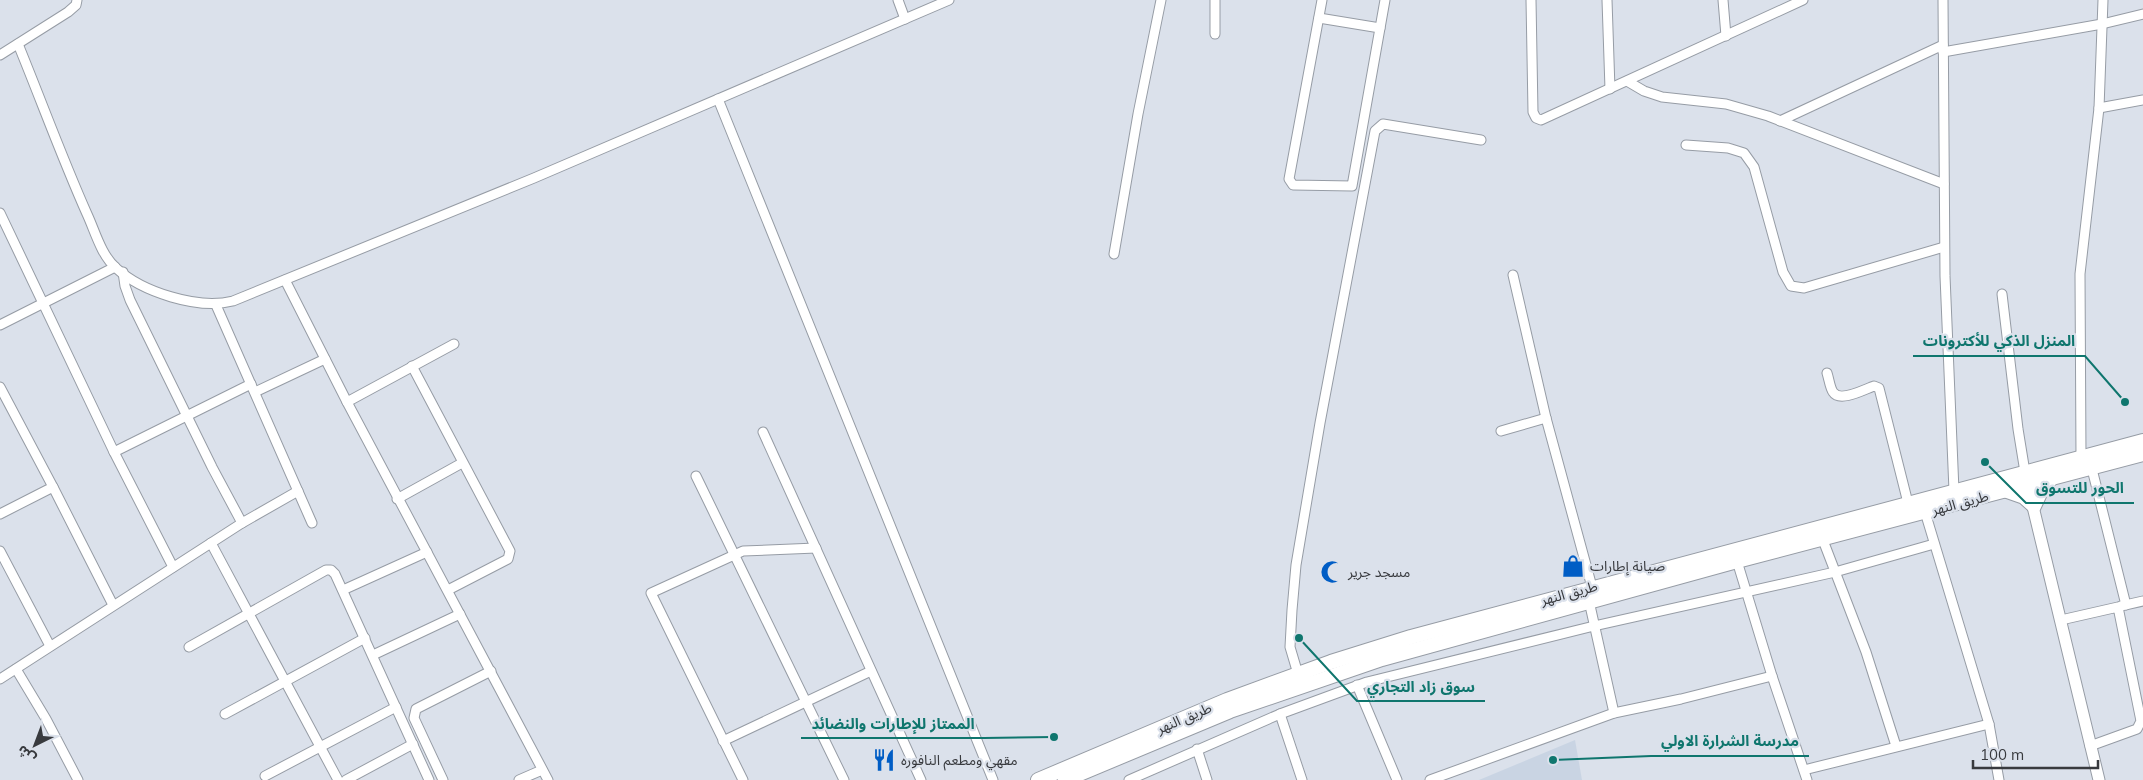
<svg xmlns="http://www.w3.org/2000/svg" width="2143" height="780" font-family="Mulish,'Noto Sans Arabic',sans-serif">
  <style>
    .built { fill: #c9d4e3 }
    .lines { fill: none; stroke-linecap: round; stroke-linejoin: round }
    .minor-casing { stroke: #969ca5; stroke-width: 11 }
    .secondary-casing { stroke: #969ca5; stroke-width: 13 }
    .primary-casing { stroke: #969ca5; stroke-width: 16 }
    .minor { stroke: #fff; stroke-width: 9 }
    .secondary { stroke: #fff; stroke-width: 11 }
    .primary { stroke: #fff; stroke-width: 14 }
    .labels { text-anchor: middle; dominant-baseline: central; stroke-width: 4.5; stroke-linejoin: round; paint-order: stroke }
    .street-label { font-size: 14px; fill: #383a3e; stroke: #dbe1eb }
    .poi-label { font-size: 14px; fill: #383a3e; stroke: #dbe1eb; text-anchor: start }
    .leader { fill: none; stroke: #0f766e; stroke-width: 2 }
    .callout-dot { fill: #0f766e; stroke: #dbe1eb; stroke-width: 2 }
    .callout-label { font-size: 15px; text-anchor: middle; font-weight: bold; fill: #0f766e; stroke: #dbe1eb; stroke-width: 4.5; stroke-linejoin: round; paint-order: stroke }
  </style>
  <rect width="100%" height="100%" fill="#dbe1eb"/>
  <polygon class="built" points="1575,740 1582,780 1479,780"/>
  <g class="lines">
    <defs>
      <g id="minor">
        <polyline points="898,0 905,19"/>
        <polyline points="1215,0 1215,34"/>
        <polyline points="1322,0 1289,179 1293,185 1352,186 1385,0"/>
        <polyline points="1531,0 1533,112 1536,118 1541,120 1803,0"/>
        <polyline points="1607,0 1610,89"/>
        <polyline points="1723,0 1726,36"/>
        <polyline points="1943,0 1945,276 1954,491"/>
        <polyline points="1319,18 1380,28"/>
        <path d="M 18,44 C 41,100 62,158 87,214 C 95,231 101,255 116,268 C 142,292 198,310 233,301 L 534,178 L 949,0"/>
        <polyline points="1943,52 2102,24 2143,14"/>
        <polyline points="0,55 68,12 76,5 77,0"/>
        <polyline points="1627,81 1644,91 1662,97 1726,104 1768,116 1944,184"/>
        <polyline points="718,99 993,780"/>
        <polyline points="2099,108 2143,100"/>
        <polyline points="1780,121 1943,45"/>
        <polyline points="1686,145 1728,148 1744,153 1754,167 1783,272 1791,286 1804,288 1944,247"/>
        <polyline points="0,213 114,452 173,567"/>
        <polyline points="1114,254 1138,114 1161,0"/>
        <polyline points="123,272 125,286 130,300 212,467 242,523"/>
        <polyline points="1513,275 1546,418 1592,587"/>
        <polyline points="285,280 347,402 548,780"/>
        <polyline points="2002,294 2018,429 2025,472"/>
        <polyline points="216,305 312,523"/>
        <polyline points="0,325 115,267"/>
        <polyline points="412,366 510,551 508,559 448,590"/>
        <path d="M 1827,373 C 1829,379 1830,388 1833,392 C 1840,403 1865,389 1874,386 L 1879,388 L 1908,503"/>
        <polyline points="0,387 53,487 0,514"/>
        <polyline points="255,392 325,359"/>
        <polyline points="347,402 454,344"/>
        <polyline points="1501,431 1546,418"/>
        <polyline points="763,432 921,780"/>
        <polyline points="114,452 251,384"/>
        <polyline points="2081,458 2080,274 2099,108 2103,0"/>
        <polyline points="2092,469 2126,605"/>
        <polyline points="696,476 844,780"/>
        <polyline points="53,487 113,605"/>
        <polyline points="397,499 462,463"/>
        <polyline points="1925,512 1989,724 1999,780"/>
        <polyline points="1821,535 1866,652 1896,746"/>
        <polyline points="211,543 338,780"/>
        <polyline points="0,551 50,646"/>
        <polyline points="1737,561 1772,676 1807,780"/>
        <polyline points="343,590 427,552"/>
        <polyline points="1589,601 1614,713"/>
        <polyline points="2121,606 2143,601"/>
        <polyline points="2061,620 2118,607 2141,721 2137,729 2090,746"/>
        <polyline points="189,647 326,570 331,570 335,574 429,780"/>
        <polyline points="373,655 460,614"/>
        <polyline points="16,669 46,719 78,780"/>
        <polyline points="1298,674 1290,647 1292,610 1296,565 1320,423 1375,131 1383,124 1481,140"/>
        <polyline points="0,679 242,523 298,491"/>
        <polyline points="1357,685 1397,780"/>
        <polyline points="225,714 365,638"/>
        <polyline points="1280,714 1302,780"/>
        <polyline points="723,741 871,671"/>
        <polyline points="1197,749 1207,780"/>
        <polyline points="1804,770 1989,724"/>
        <polyline points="265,776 396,707"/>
        <polyline points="346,780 413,744"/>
        <polyline points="443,780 414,718 416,709 491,671"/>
        <polyline points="519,780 542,770"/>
        <polyline points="743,780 651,593 743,551 816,548"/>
        <polyline points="1129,780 1280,714 1367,682 1594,626 1835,572 1934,544"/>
        <polyline points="1430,780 1614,713 1681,699 1772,676"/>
      </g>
      <polyline id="secondary" points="2028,486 2099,780"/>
      <g id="primary">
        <polyline points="2007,491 2024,497 2034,506 2042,489 2050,480"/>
        <polyline points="1038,780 1227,700 1331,662 1411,637 2143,441"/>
        <polyline points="1065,780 1230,711 1382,659 1737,561 2143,454"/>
      </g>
    </defs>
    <use href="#minor" class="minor-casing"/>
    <use href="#secondary" class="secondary-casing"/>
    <use href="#primary" class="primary-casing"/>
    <use href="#minor" class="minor"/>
    <use href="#secondary" class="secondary"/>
    <use href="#primary" class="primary"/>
  </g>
  <defs>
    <symbol id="shop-bare" viewBox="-9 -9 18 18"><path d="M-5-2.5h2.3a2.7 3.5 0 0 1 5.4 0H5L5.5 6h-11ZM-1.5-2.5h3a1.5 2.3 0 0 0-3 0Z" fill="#005dc5" stroke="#dbe1eb" stroke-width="2.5" paint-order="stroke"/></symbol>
    <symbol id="mosque-bare" viewBox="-9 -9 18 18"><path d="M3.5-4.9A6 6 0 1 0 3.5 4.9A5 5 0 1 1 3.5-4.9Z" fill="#005dc5" stroke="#dbe1eb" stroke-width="2.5" paint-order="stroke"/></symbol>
    <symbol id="restaurant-bare" viewBox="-9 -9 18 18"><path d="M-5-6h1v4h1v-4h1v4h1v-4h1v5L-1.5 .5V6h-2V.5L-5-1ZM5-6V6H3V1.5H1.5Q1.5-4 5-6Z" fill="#005dc5" stroke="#dbe1eb" stroke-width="2.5" paint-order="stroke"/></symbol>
  </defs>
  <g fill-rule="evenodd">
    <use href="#shop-bare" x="1557" y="550" width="32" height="32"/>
    <use href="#mosque-bare" x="1316" y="556" width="32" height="32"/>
    <use href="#restaurant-bare" x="868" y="744" width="32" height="32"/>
  </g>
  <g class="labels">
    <g class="street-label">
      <text transform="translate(1960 503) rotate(-15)">طريق النهر</text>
      <text transform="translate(1569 593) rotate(-15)">طريق النهر</text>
      <text transform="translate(1184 718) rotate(-23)">طريق النهر</text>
    </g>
    <g class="poi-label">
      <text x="1590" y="566">صيانة إطارات</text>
      <text x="1348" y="572">مسجد جرير</text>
      <text x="901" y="760">مقهي ومطعم النافوره</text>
    </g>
  </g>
  <path class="leader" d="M2125 402L2085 356H1913M1985 462L2026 503H2134M1299 638L1357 701H1485M1054 737L984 738H801M1553 760L1651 756H1809"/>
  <g class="callout-dot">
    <circle cx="2125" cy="402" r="5"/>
    <circle cx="1985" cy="462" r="5"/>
    <circle cx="1299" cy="638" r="5"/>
    <circle cx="1054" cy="737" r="5"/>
    <circle cx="1553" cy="760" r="5"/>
  </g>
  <g class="callout-label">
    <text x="1999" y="346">المنزل الذكي للأكترونات</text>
    <text x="2080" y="493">الحور للتسوق</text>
    <text x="1421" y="692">سوق زاد التجاري</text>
    <text x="893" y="729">الممتاز للإطارات والنضائد</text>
    <text x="1730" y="746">مدرسة الشرارة الاولي</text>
  </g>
  <g transform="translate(35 745) rotate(222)" stroke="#dbe1eb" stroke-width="4" paint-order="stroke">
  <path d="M0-4L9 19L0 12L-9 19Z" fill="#383a3e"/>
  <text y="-8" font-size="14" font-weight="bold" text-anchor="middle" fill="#383a3e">ش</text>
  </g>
  <path d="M1973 760v8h125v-8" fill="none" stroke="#383a3e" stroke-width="2.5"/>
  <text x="1980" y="760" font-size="15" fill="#383a3e" stroke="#dbe1eb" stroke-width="4" paint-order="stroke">100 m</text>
</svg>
